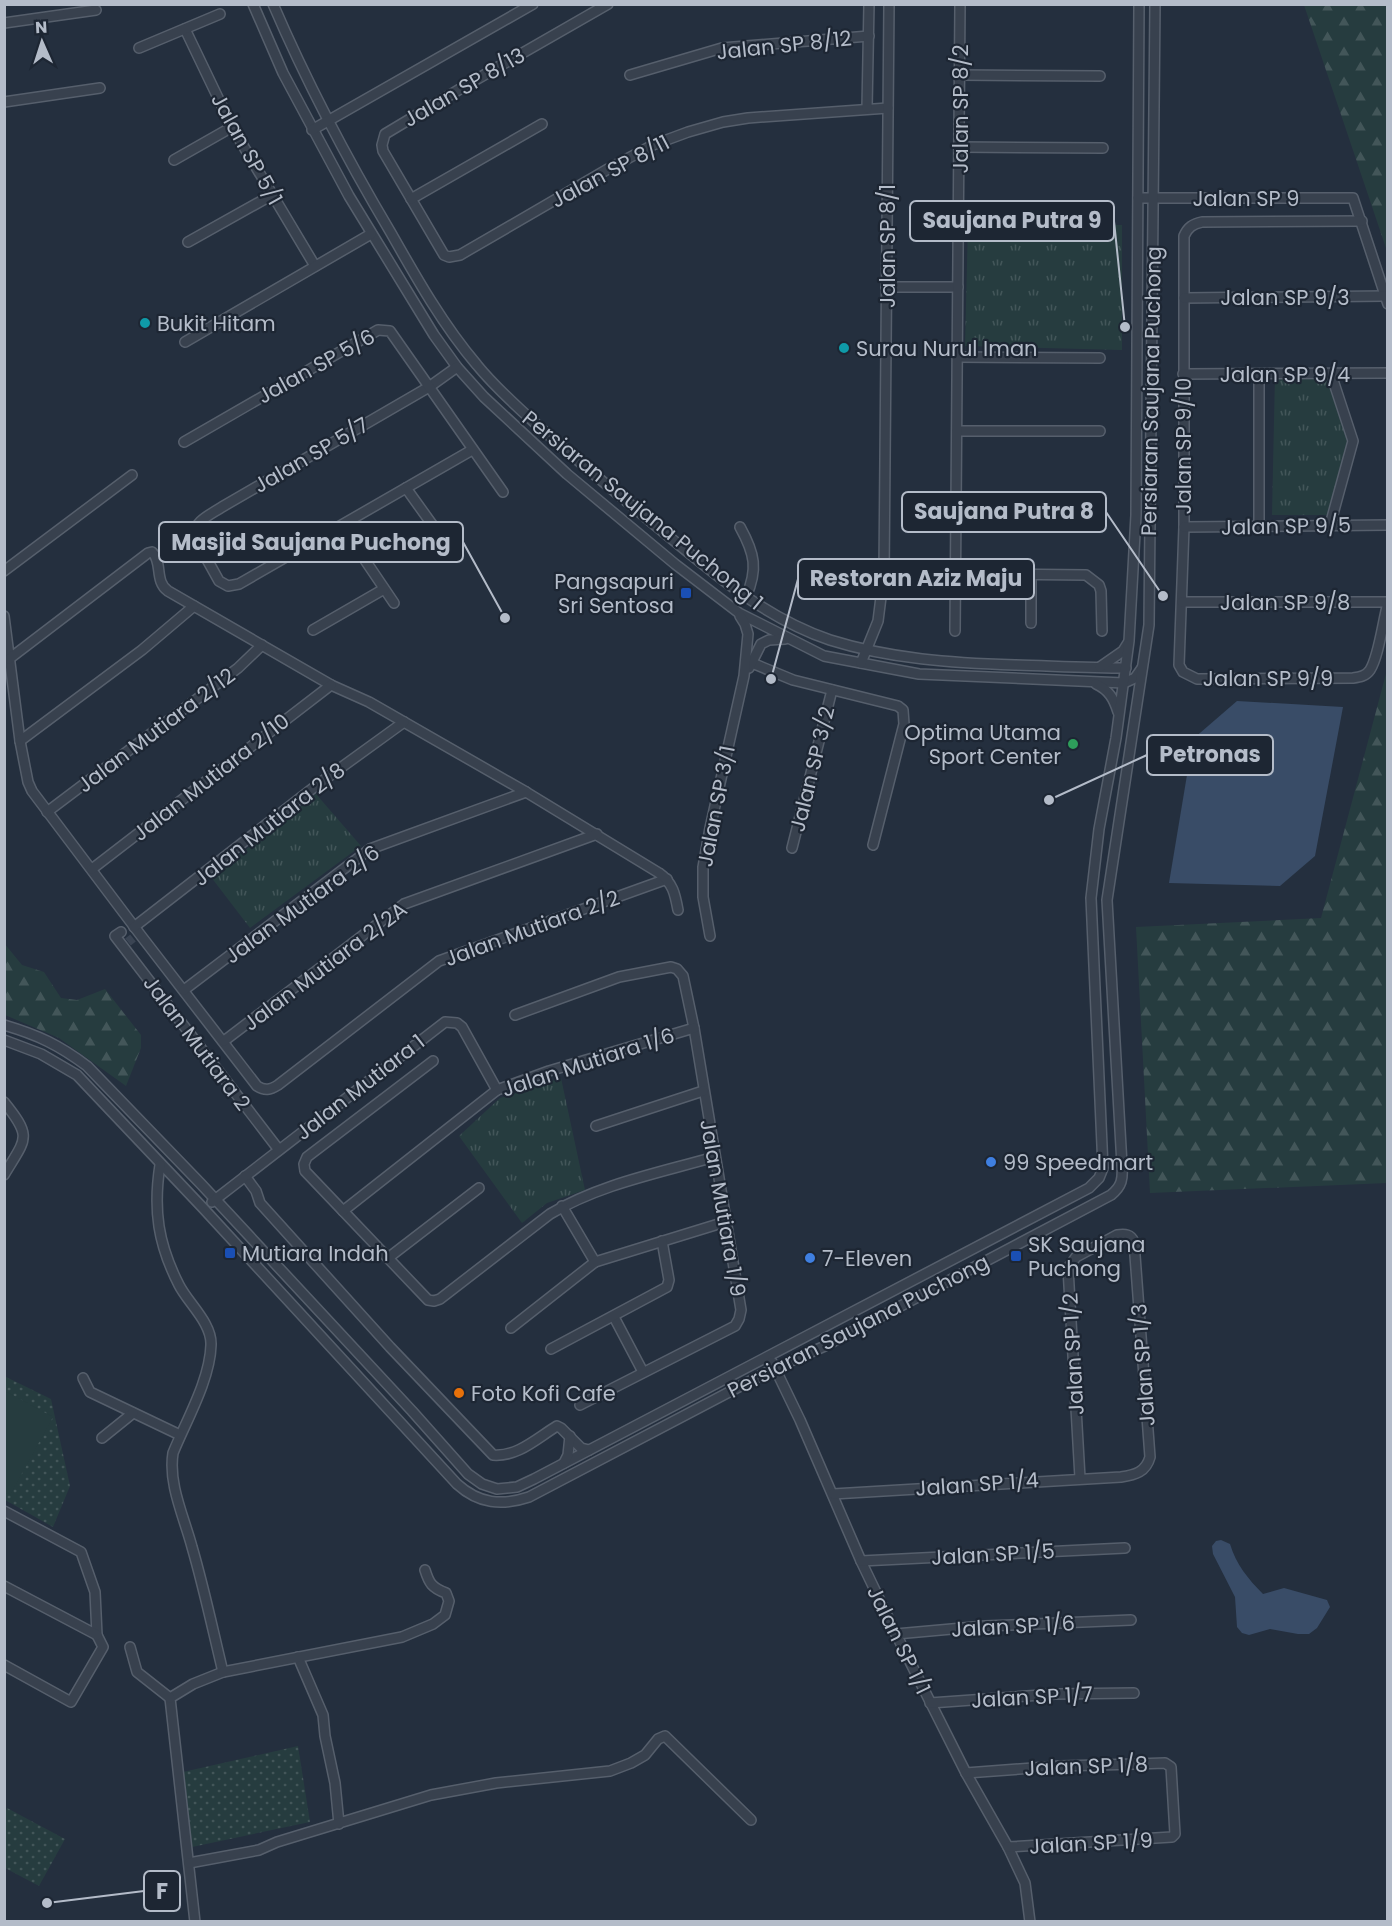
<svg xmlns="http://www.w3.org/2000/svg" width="1392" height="1926" font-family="Poppins,sans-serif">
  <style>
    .grass { fill: url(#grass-dots) }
    .forest { fill: url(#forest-firs) }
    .park { fill: url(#park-tufts) }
    .pitch { fill: #263c3f }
    .water { fill: #394c67 }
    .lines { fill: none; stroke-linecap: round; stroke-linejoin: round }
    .minor-tunnel { stroke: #3a4453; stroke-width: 9; stroke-dasharray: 9 4.5; stroke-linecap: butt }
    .minor-casing { stroke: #565f6c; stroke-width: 12 }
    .minor { stroke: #38414e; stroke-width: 9 }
    .culture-dot { fill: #0f9aa8; stroke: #1d2633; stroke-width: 2 }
    .transit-dot { fill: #1a4fb4; stroke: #1d2633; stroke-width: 2 }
    .leisure-dot { fill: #2e9e5b; stroke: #1d2633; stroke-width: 2 }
    .shop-dot { fill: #3f7fe0; stroke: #1d2633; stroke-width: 2 }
    .food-dot { fill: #e8710a; stroke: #1d2633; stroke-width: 2 }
    .labels { text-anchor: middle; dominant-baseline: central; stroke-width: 4.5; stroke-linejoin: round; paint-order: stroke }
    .street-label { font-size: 21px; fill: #b4bcc9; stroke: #1d2633 }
    .poi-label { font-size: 21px; fill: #b4bcc9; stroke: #1d2633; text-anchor: start }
    .leader { fill: none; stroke: #b4bcc9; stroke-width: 2 }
    .callout-dot { fill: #b4bcc9; stroke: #1d2633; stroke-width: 2 }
    .callout { fill: #1d2633; stroke: #b4bcc9; stroke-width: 2 }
    .callout-label { font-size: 22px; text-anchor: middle; font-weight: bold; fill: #b4bcc9 }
  </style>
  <defs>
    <pattern id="grass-dots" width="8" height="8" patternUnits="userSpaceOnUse" patternTransform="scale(1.5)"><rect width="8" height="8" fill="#263c3f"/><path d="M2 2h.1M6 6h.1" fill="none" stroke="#435659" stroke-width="1.8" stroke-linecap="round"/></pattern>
    <pattern id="forest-firs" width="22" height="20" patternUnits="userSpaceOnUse" patternTransform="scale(1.5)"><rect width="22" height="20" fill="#263c3f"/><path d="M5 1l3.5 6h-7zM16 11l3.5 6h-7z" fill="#435659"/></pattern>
    <pattern id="park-tufts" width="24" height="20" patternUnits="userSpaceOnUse" patternTransform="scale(1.5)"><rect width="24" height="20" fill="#263c3f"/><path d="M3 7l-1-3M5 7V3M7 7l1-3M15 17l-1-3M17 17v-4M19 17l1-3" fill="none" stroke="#435659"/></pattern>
  </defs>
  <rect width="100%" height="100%" fill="#242f3e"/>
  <g class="grass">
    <polygon points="4,1376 51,1399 70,1486 53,1527 5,1500"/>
    <polygon points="298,1746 310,1822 192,1847 183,1772"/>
    <polygon points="7,1808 65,1839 39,1886 5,1868 5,1813"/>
  </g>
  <g class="forest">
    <polygon points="1304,5 1387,5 1387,251"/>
    <polygon points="1387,670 1387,1183 1150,1193 1136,927 1321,918"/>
    <polygon points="4,943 22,965 44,972 61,998 77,1000 105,989 141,1035 141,1048 126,1086 59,1038 5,1015"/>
  </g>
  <g class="park">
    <polygon points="968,224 1122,225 1122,350 965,346"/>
    <polygon points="1275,375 1330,376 1350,438 1330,515 1272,515"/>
    <polygon points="316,794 361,846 250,928 211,877"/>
    <polygon points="561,1078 585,1190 547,1203 522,1223 459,1136 500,1098"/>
  </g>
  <polygon class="pitch" points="5,1391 53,1417 10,1495 5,1492"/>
  <g class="water">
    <polygon points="1237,701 1343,707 1315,856 1280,886 1169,883 1193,739"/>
    <path d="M 1221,1540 L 1230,1544 C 1236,1564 1248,1579 1263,1594 L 1284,1588 L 1327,1600 L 1330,1607 L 1317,1628 L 1309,1634 L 1298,1634 L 1270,1629 L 1249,1635 L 1242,1633 L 1237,1627 L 1235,1597 L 1213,1554 L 1212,1546 L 1216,1541 Z"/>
  </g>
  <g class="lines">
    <polyline class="minor-tunnel" points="128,942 133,938"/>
    <defs>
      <g id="minor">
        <polyline points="253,4 283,73 349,196 434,335 457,367 484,397 567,474 675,564 739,613 824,656 919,674 1124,683 1135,678 1142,668"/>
        <path d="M 273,4 C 307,83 347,159 391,233 C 417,279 443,325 477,365 C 494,386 515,405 535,423 C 574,458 615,492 655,525 C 710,570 762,617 830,640 C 890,659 953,663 1015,665 C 1052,666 1089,668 1126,668"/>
        <polyline points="608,4 465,86 385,134 382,145 383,151 444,255 449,257 460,255 608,169 653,145 688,132 723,122 748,118 888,108"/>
        <polyline points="4,23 96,10"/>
        <polyline points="185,29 232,127 315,266"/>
        <polyline points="139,48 220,14"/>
        <polyline points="630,75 722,48 869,36"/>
        <polyline points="960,75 1100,76"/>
        <polyline points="4,102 100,88"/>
        <polyline points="867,108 869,4"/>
        <polyline points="312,130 533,4"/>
        <polyline points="959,147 1103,148"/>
        <polyline points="174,160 232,127"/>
        <polyline points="1138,198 1353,198 1388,304"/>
        <polyline points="411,199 542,124"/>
        <polyline points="959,218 1103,219"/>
        <path d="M 1362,221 L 1202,222 C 1193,224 1188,227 1184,236 L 1184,527 L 1179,665 L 1183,672 L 1197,679 L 1353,678 C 1360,677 1366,676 1370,670 C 1379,656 1383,620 1388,603"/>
        <polyline points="188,242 272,195"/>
        <polyline points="886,287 958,287"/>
        <polyline points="1184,298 1385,296"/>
        <polyline points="185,342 371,234"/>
        <polyline points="958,357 1100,358"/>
        <path d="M 457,367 L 429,387 L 222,507 C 210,515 194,521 194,536 L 219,581 L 228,586 L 239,584 L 472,450"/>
        <polyline points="1183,374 1388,373"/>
        <polyline points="1259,374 1259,526"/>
        <polyline points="957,431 1100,431"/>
        <polyline points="184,442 378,330 390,331 503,492"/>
        <polyline points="406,488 449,548"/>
        <polyline points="956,502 1100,503"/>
        <polyline points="1330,525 1353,441 1331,374"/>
        <polyline points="342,526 394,603"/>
        <path d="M 740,527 C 755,554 758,569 746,597"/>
        <polyline points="1184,527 1388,525"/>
        <polyline points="4,571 132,475"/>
        <polyline points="884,573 1086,575 1099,585 1101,591 1102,631"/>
        <polyline points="1182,602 1388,602"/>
        <path d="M 4,616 L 20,741 L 28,782 L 32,791 L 142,937 L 257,1086 C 265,1091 270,1090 278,1085 L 439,961 L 667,879"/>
        <polyline points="1031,623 1031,574"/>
        <polyline points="313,630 384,589"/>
        <polyline points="955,631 960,4"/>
        <path d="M 9,659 L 148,553 L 152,552 C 163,562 154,581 168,591 L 331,685 L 369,702 L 526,792 L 659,873 C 673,883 675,894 678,910"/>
        <polyline points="752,663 793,680 898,706 903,710 904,724 873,845"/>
        <polyline points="861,663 878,621 884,573 889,4"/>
        <polyline points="1100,667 1123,651 1128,643"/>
        <polyline points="749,668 761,644 769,640 785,639"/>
        <path d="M 1096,684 C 1109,690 1114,699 1118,712"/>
        <polyline points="20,741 142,650 194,606"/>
        <polyline points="47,812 238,668 262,645"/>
        <polyline points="792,848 832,690"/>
        <polyline points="92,869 331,685"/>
        <polyline points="134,927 317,785 404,722"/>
        <polyline points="121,932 115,936 279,1150"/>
        <polyline points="710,936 703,897 703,867 710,828 744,676 748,634 745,624 740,616"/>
        <polyline points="184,990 370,849 526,792"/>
        <polyline points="515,1015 619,977 671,967 677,969 683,976 694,1028 741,1310 739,1319 735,1326 580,1405"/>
        <path d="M 4,1025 C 38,1035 59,1045 87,1066 L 201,1184 L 412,1411 L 468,1474 L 482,1484 L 497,1489 L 517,1487 L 534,1479 L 1089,1188 L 1099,1178 L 1103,1168 L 1091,898 L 1099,829 L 1116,738 L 1129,641 L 1136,515 L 1139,4"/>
        <path d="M 4,1040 L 41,1054 L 77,1075 L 203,1208 L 457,1484 C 479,1504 502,1506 529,1497 L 775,1368 L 825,1346 L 1111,1195 C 1122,1186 1123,1179 1122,1165 L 1107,900 L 1149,625 L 1155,4"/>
        <polyline points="224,1041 404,904 597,834"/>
        <path d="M 433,1061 L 307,1157 L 304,1164 L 305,1171 L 428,1300 L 434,1301 L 440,1299 L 550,1214 C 600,1184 659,1173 714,1157"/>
        <path d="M 4,1102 C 33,1138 26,1138 4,1175"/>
        <polyline points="596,1126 703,1091"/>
        <path d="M 160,1165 C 153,1210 158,1244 179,1285 C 188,1303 212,1323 211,1345 C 210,1380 186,1421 173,1453 C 168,1484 184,1517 192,1547 C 204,1588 213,1631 223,1672 L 193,1684 L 170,1698 L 195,1922"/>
        <path d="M 245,1176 L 256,1191 L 260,1203 L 390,1347 L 493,1455 C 518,1457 537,1438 557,1426 L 561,1428 L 581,1448 L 589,1450"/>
        <polyline points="212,1202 445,1022 457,1023 462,1027 497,1090"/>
        <polyline points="562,1206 595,1262"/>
        <polyline points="343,1211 497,1090 549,1071 694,1028"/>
        <polyline points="388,1258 479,1188"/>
        <polyline points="614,1317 643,1372"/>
        <polyline points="511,1328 595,1262 725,1222"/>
        <polyline points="551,1349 667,1287 669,1280 662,1241"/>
        <polyline points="772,1362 800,1420 861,1561 896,1634 966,1773 1008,1847 1025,1883 1030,1922"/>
        <polyline points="83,1378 90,1392 180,1435"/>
        <polyline points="102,1438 133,1413"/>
        <polyline points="564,1463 568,1455 570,1436"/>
        <path d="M 833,1494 L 1121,1477 C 1135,1475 1146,1472 1150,1457 L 1134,1242 C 1131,1234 1125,1234 1117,1235 L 1076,1257 L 1068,1268 L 1080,1478"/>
        <polyline points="4,1511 81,1552 95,1592 97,1635 103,1647 71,1702 4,1665"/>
        <polyline points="861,1561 1125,1548"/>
        <polyline points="4,1586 97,1635"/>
        <polyline points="896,1634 985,1626 1131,1620"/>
        <polyline points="130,1647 137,1672 170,1698"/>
        <polyline points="298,1657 323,1715 325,1736 335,1783 339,1824"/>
        <path d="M 223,1672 L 402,1637 L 433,1624 L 445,1615 L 449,1601 L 446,1593 C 432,1588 429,1583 425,1570"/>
        <polyline points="930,1703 1055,1694 1134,1693"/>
        <polyline points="966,1773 1060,1766 1136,1764 1165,1763 1171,1767 1175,1834 1172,1837 1008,1847"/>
        <polyline points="189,1863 259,1850 277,1842 431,1795 496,1783 610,1771 631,1763 645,1755 658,1739 665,1736 751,1820"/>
      </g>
    </defs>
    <use href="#minor" class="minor-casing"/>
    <use href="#minor" class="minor"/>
  </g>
  <g class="culture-dot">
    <circle cx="145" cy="323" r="6"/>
    <circle cx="844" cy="348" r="6"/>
  </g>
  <g class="transit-dot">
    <rect x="680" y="587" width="12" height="12" rx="3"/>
    <rect x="224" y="1247" width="12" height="12" rx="3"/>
    <rect x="1010" y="1250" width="12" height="12" rx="3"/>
  </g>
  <circle class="leisure-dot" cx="1073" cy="744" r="6"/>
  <g class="shop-dot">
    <circle cx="991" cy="1162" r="6"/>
    <circle cx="810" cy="1258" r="6"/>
  </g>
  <circle class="food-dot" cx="459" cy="1393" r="6"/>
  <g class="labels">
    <g class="street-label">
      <text transform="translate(784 45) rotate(-6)">Jalan SP 8/12</text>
      <text transform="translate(464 87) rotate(-30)">Jalan SP 8/13</text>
      <text transform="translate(960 109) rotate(-90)">Jalan SP 8/2</text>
      <text transform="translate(247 149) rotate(61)">Jalan SP 5/1</text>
      <text transform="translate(610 171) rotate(-28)">Jalan SP 8/11</text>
      <text x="1246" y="198">Jalan SP 9</text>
      <text transform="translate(887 246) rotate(-90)">Jalan SP 8/1</text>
      <text x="1285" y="297">Jalan SP 9/3</text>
      <text transform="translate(316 366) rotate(-29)">Jalan SP 5/6</text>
      <text x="1285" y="374">Jalan SP 9/4</text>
      <text transform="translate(1151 391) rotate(-89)">Persiaran Saujana Puchong</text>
      <text transform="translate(1183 446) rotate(-90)">Jalan SP 9/10</text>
      <text transform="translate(311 455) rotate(-30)">Jalan SP 5/7</text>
      <text transform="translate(643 510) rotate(39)">Persiaran Saujana Puchong 1</text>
      <text transform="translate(1286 526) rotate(-1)">Jalan SP 9/5</text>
      <text x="1285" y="602">Jalan SP 9/8</text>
      <text x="1268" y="678">Jalan SP 9/9</text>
      <text transform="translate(156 730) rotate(-37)">Jalan Mutiara 2/12</text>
      <text transform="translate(812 769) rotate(-76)">Jalan SP 3/2</text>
      <text transform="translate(211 777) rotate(-38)">Jalan Mutiara 2/10</text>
      <text transform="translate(716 806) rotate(-79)">Jalan SP 3/1</text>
      <text transform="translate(269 824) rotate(-38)">Jalan Mutiara 2/8</text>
      <text transform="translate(302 904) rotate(-36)">Jalan Mutiara 2/6</text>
      <text transform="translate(532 928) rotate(-20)">Jalan Mutiara 2/2</text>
      <text transform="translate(325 966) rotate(-37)">Jalan Mutiara 2/2A</text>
      <text transform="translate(197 1043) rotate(53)">Jalan Mutiara 2</text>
      <text transform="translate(588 1062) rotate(-18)">Jalan Mutiara 1/6</text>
      <text transform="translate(360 1087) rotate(-38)">Jalan Mutiara 1</text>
      <text transform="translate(723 1208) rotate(80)">Jalan Mutiara 1/9</text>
      <text transform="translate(858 1326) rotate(-27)">Persiaran Saujana Puchong</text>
      <text transform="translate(1073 1354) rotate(-93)">Jalan SP 1/2</text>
      <text transform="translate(1143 1365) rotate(-94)">Jalan SP 1/3</text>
      <text transform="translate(977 1484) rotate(-4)">Jalan SP 1/4</text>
      <text transform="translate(993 1554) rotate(-3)">Jalan SP 1/5</text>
      <text transform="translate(1013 1626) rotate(-3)">Jalan SP 1/6</text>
      <text transform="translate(899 1640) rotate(64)">Jalan SP 1/1</text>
      <text transform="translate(1032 1697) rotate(-3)">Jalan SP 1/7</text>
      <text transform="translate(1086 1766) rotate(-2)">Jalan SP 1/8</text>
      <text transform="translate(1091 1843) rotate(-3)">Jalan SP 1/9</text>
    </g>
    <g class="poi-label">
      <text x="157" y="323">Bukit Hitam</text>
      <text x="856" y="348">Surau Nurul Iman</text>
      <text x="674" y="581" text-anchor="end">Pangsapuri<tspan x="674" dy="24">Sri Sentosa</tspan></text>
      <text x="1061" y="732" text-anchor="end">Optima Utama<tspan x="1061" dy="24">Sport Center</tspan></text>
      <text x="1003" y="1162">99 Speedmart</text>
      <text x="1028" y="1244">SK Saujana<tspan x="1028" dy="24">Puchong</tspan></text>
      <text x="242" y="1253">Mutiara Indah</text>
      <text x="822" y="1258">7-Eleven</text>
      <text x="471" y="1393">Foto Kofi Cafe</text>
    </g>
  </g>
  <path class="leader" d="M1125 327L1114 221M1163 596L1106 512M505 618L463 542M771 679L798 579M1049 800L1147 755M47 1903L144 1891"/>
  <g class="callout-dot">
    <circle cx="1125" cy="327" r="6"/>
    <circle cx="1163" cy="596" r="6"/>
    <circle cx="505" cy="618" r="6"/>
    <circle cx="771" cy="679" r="6"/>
    <circle cx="1049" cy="800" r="6"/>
    <circle cx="47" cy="1903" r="6"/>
  </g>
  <g class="callout">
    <rect x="910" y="201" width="204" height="40" rx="6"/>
    <rect x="902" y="492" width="204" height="40" rx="6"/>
    <rect x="159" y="522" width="304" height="40" rx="6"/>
    <rect x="798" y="559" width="236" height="40" rx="6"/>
    <rect x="1147" y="735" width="126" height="40" rx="6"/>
    <rect x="144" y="1871" width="36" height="40" rx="6"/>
  </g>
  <g class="callout-label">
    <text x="1012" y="228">Saujana Putra 9</text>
    <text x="1004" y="519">Saujana Putra 8</text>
    <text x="311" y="550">Masjid Saujana Puchong</text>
    <text x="916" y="586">Restoran Aziz Maju</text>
    <text x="1210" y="762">Petronas</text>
    <text x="162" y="1899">F</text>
  </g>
  <rect width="1392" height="1926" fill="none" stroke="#b4bcc9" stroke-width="12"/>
  <g transform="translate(42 42) rotate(357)" stroke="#1d2633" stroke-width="4.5" paint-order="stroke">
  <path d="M0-4.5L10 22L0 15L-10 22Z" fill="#b4bcc9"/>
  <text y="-9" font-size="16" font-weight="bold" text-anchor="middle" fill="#b4bcc9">N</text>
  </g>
</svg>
